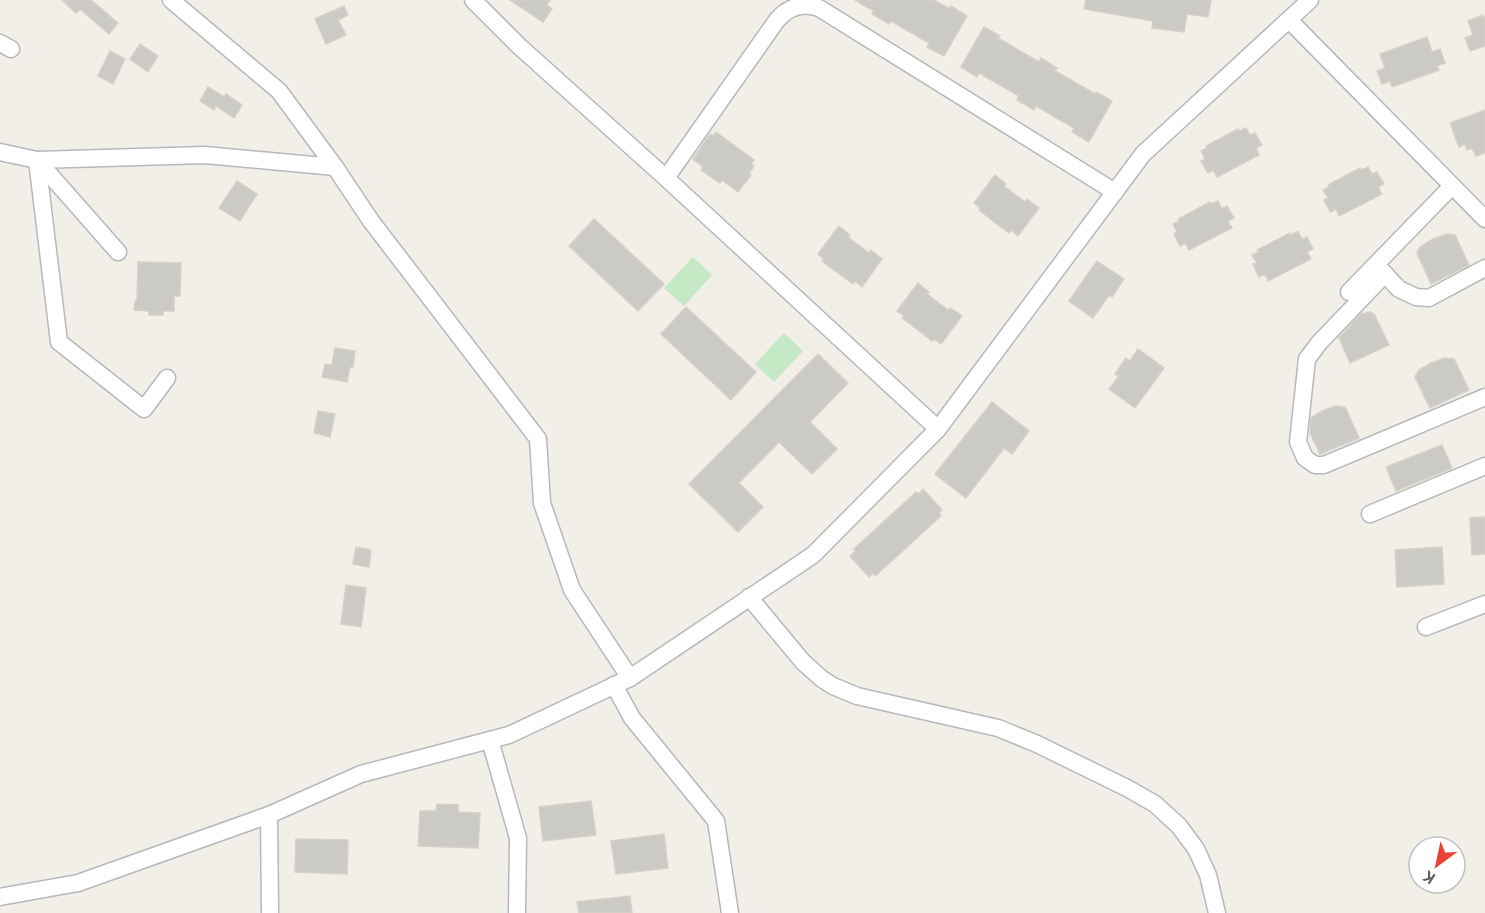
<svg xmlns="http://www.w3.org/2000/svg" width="1485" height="913" font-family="'DM Sans',sans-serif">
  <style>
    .green { fill: #c5e8c5 }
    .building { fill: #cccac5; stroke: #d6d1c6; stroke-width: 1.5 }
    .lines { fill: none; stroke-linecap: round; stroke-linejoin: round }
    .minor-casing { stroke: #b5b8bc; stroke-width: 19 }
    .minor { stroke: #fff; stroke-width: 16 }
  </style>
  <rect width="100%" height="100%" fill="#f1efe8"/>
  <g class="green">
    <polygon points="693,257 712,275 684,306 664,288"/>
    <polygon points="784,333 803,351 774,382 755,364"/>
  </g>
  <g class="building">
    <polygon points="62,0 91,0 118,23 109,34 80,9 76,13"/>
    <polygon points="510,0 550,0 547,5 552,9 543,22"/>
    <polygon points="855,0 934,0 950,9 951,6 967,16 944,56 927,47 929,43 891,21 889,24 872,14 874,11"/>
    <polygon points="1086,0 1211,0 1208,17 1187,14 1184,32 1152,28 1153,21 1084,9"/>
    <polygon points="344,6 348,15 338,20 346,35 326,44 315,19"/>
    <polygon points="1483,15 1483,17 1485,17 1485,46 1470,51 1465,38 1473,35 1468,21"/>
    <polygon points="984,27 1000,36 998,38 1039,62 1041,58 1057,68 1055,71 1095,94 1096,92 1112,101 1089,142 1072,132 1074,128 1036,106 1034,110 1017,100 1019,96 979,73 977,77 961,67"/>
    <polygon points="1427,37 1432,52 1440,49 1445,63 1437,66 1439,70 1392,87 1390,81 1382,84 1377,71 1385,68 1380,54"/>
    <polygon points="140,44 158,56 148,72 130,59"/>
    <polygon points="110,51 125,59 113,84 98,76"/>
    <polygon points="208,87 224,97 226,94 242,105 234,118 216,106 214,110 200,101"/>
    <polygon points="1485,110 1485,153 1476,156 1472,148 1467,150 1465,144 1459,147 1450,123"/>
    <polygon points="1246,128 1250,135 1255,133 1262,145 1256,148 1259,155 1217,177 1213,170 1208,173 1201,161 1205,159 1201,151 1207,148 1206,146 1238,129 1239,131"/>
    <polygon points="716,132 754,160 751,164 754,166 749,173 751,175 738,192 722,180 720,183 701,170 703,167 693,159 710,134 713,136"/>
    <polygon points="1368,167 1372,174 1377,172 1384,184 1378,187 1382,194 1339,216 1336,209 1330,212 1324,200 1328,198 1323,190 1329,187 1328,185 1360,168 1362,170"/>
    <polygon points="995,175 1006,184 1004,186 1025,202 1027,199 1039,208 1018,236 1011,230 1009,233 998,225 979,210 980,208 974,203"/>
    <polygon points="237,181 257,194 240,221 219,208"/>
    <polygon points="1218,201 1222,209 1227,206 1234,218 1228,221 1232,228 1189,250 1185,243 1180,246 1174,234 1177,232 1173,224 1179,221 1178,219 1210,202 1211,204"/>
    <polygon points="594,219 664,284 638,311 569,246"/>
    <polygon points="839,226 850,235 848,237 869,253 871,250 882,259 862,287 855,281 853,284 842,276 822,261 824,259 818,254"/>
    <polygon points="1298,231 1302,239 1307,237 1313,249 1307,252 1311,259 1268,281 1265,274 1259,277 1253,264 1257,263 1252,255 1258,252 1257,250 1290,233 1291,235"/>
    <polygon points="1447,234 1455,235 1469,265 1431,284 1417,253 1420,247 1433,239"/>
    <polygon points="1097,261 1124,279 1112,297 1109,295 1093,318 1069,301"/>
    <polygon points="138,262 181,263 180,296 174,296 174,311 163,311 163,315 149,315 149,311 134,310 135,301 137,301"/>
    <polygon points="918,283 929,292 927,294 948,310 950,308 962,316 941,344 934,339 932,341 922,333 902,318 904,316 897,311"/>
    <polygon points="686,307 756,372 731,400 661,334"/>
    <polygon points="1370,312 1374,314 1389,345 1350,363 1339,338 1361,314"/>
    <polygon points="335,348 355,351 353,367 350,367 347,382 322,377 325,364 332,365"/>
    <polygon points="1138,349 1164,368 1135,408 1109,389 1119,376 1115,374 1126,358 1130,361"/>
    <polygon points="818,354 848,383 810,422 837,449 812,474 779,442 739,483 763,507 738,532 689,484"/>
    <polygon points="1445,358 1454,359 1469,390 1430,408 1415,377 1419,370 1431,363"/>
    <polygon points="992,402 1029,431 1012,454 1004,448 966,498 935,474"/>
    <polygon points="1336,406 1345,407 1359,438 1320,454 1310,433 1311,418 1322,411"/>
    <polygon points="318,411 335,414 330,437 314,433"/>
    <polygon points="1442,445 1452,468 1396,491 1386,467"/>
    <polygon points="923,489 942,510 939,513 941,516 875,576 873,573 869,577 850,556 856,551 854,549 916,492 918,494"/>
    <polygon points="1485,517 1485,554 1472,555 1470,518"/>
    <polygon points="356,547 371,550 369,567 353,564"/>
    <polygon points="1442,547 1444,584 1397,587 1395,550"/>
    <polygon points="346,585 366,588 361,627 341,624"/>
    <polygon points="591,801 596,835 543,841 539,807"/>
    <polygon points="437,804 458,805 458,812 480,813 478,848 418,846 420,811 436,811"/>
    <polygon points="664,834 668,868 616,874 611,841"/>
    <polygon points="296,839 348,840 347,874 295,872"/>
    <polygon points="630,896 632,913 579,913 577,902"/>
  </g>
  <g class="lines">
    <defs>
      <g id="minor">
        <polyline points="473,0 519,46 666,178 938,429"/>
        <polyline points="1289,20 1485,219"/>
        <polyline points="0,43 11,49"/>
        <polyline points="0,152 37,160 205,155 335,167 279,91 171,0"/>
        <polyline points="37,160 59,342 144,409 167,378"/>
        <polyline points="37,160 118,252"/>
        <polyline points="335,167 371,221 538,439 542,503 572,590 630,678"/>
        <path d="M 666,178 L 777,20 C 788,7 803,2 819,8 L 1115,192"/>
        <polyline points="1379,268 1399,289 1416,297 1429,298 1485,268"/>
        <polyline points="1385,274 1319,343 1307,359 1298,442 1305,458 1315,465 1324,465 1485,397"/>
        <polyline points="1349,292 1452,186"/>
        <polyline points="1370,514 1485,466"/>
        <polyline points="749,597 803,662 822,679 833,686 857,696 998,728 1037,744 1127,788 1155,804 1179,826 1196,849 1208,875 1217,913"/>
        <polyline points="1426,627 1485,604"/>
        <polyline points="614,685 632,718 716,821 730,913"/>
        <polyline points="490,740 518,838 517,913"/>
        <polyline points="269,815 270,913"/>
        <polyline points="0,897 78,883 269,815 361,774 509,735 630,678 813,555 938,429 1143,154 1310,0"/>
      </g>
    </defs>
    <use href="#minor" class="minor-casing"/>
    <use href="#minor" class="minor"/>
  </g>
  <g transform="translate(1437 865) rotate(213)"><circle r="28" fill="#ffffff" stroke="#bfc1c3" stroke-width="1.5"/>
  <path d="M0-4.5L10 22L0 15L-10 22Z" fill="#ea4335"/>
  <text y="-9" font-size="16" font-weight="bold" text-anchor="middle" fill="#5f6368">K</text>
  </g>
</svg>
